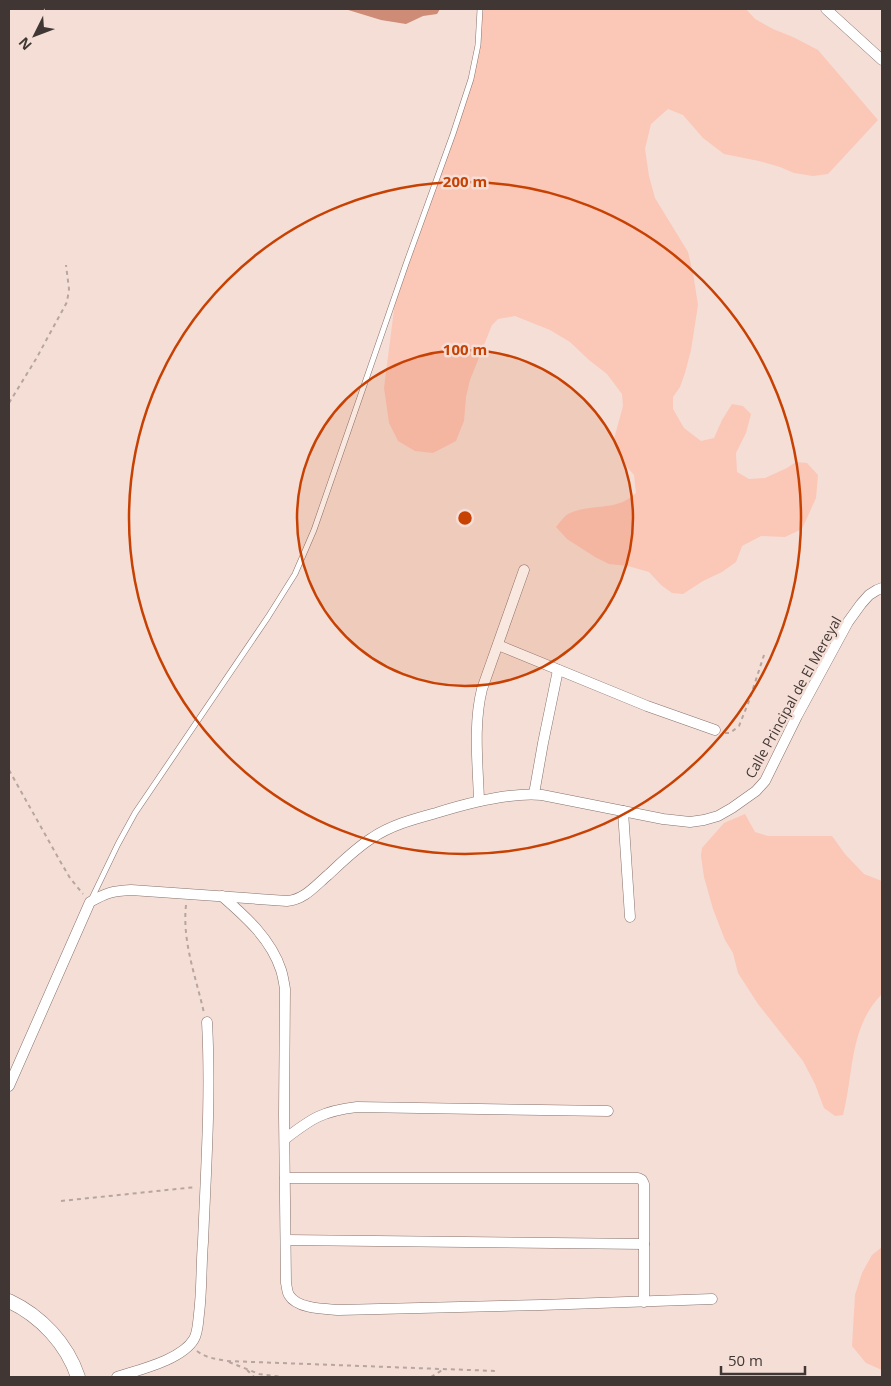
<svg xmlns="http://www.w3.org/2000/svg" width="891" height="1386" font-family="'Open Sans',sans-serif">
  <style>
    .green { fill: #fbc7b7 }
    .water { fill: #ce8b75 }
    .lines { fill: none; stroke-linecap: round; stroke-linejoin: round }
    .lane-casing { stroke: #85716b; stroke-width: 6 }
    .street-casing { stroke: #85716b; stroke-width: 11 }
    .secondary-casing { stroke: #85716b; stroke-width: 15 }
    .path { stroke: #b7a59f; stroke-width: 2; stroke-dasharray: 4 4; stroke-linecap: butt }
    .lane { stroke: #fff; stroke-width: 5 }
    .street { stroke: #fff; stroke-width: 10 }
    .secondary { stroke: #fff; stroke-width: 14 }
    .ring { fill: none; stroke: #c74103; stroke-width: 2.5 }
    .labels { text-anchor: middle; dominant-baseline: central; stroke-width: 5; stroke-linejoin: round; paint-order: stroke }
    .street-label { font-size: 14px; fill: #403734; stroke: #f5ded6 }
    .centre { fill: #c74103; stroke: #f5ded6; stroke-width: 2.5 }
    .ring-label { font-size: 15px; text-anchor: middle; font-weight: bold; fill: #c74103; stroke: #f5ded6; stroke-width: 5; stroke-linejoin: round; paint-order: stroke }
  </style>
  <rect width="100%" height="100%" fill="#f5ded6"/>
  <g class="green">
    <path d="M 480,9 L 746,9 L 755,19 L 773,29 L 793,37 L 818,50 L 878,120 L 828,174 L 813,176 L 794,173 L 780,167 L 759,161 L 724,154 L 703,138 L 683,115 L 668,109 L 651,124 L 645,149 L 649,176 L 655,198 L 688,252 L 693,273 L 698,305 L 691,350 L 685,373 L 680,387 L 673,397 L 673,409 L 684,428 L 701,441 L 714,438 L 722,420 L 732,404 L 743,406 L 751,414 L 746,433 L 736,453 L 737,472 L 749,479 L 765,478 L 787,468 L 796,462 L 807,463 L 818,475 L 816,498 L 802,529 L 785,537 L 761,536 L 742,546 L 736,562 L 722,572 L 703,581 L 683,594 L 672,593 L 661,585 L 649,572 L 628,566 L 609,564 L 595,557 L 567,539 L 556,527 C 560,522 565,515 570,513 C 593,503 616,512 636,493 L 634,475 L 626,466 L 614,439 L 623,406 L 622,394 L 607,374 L 589,360 L 570,342 L 550,330 L 515,316 L 498,319 L 492,325 L 470,380 L 466,397 L 464,421 L 456,441 L 433,453 L 415,451 L 398,441 L 389,423 L 384,388 L 396,294 L 453,134 L 478,45 Z"/>
    <path d="M 745,814 L 755,832 L 768,836 L 832,836 L 845,854 L 864,874 L 882,881 L 882,994 C 849,1027 854,1073 843,1115 L 835,1116 L 824,1108 L 815,1084 L 803,1061 L 758,1004 L 738,973 L 733,953 L 725,940 L 713,909 L 704,877 L 701,856 L 702,848 L 724,823 Z"/>
    <polygon points="882,1247 882,1370 866,1363 852,1346 855,1295 862,1273 872,1255"/>
  </g>
  <polygon class="water" points="345,9 440,9 437,14 423,16 406,24 381,20"/>
  <g class="lines">
    <defs>
      <polyline id="lane" points="91,900 118,844 135,813 268,617 295,574 314,530 406,264 453,134 471,79 478,45 480,9"/>
      <g id="street">
        <polyline points="826,9 882,60"/>
        <polyline points="498,645 647,706 715,730"/>
        <polyline points="534,794 543,743 558,670"/>
        <path d="M 479,801 C 478,765 473,725 482,689 L 524,570"/>
        <polyline points="623,811 630,917"/>
        <path d="M 222,896 C 246,917 271,939 281,970 C 283,976 284,983 285,989 L 284,1115 L 286,1283 C 287,1287 287,1292 289,1295 C 297,1309 325,1309 339,1310 L 541,1305 L 712,1299"/>
        <path d="M 9,1086 L 90,902 C 106,893 112,891 131,890 L 287,901 C 304,900 315,886 328,875 C 342,862 356,848 372,838 C 391,825 414,819 436,813 C 468,803 509,792 542,795 L 663,819 L 690,822 L 704,820 L 718,816 L 732,808 L 756,791 L 765,781 L 797,716 L 848,622 L 861,604 L 869,595 L 877,590 L 882,588"/>
        <path d="M 285,1139 C 312,1118 323,1111 357,1107 L 608,1111"/>
        <polyline points="285,1178 638,1178 642,1180 644,1184 644,1302"/>
        <polyline points="286,1240 644,1244"/>
        <path d="M 117,1377 C 138,1370 182,1360 194,1339 C 198,1332 198,1322 199,1314 C 202,1290 201,1266 203,1242 C 206,1168 211,1096 207,1022"/>
      </g>
      <path id="secondary" d="M 9,1301 C 41,1316 67,1344 78,1377"/>
    </defs>
    <use href="#lane" class="lane-casing"/>
    <use href="#street" class="street-casing"/>
    <use href="#secondary" class="secondary-casing"/>
    <g class="path">
      <polyline points="9,403 36,359 67,302 69,289 66,265"/>
      <polyline points="725,733 730,733 739,726 749,701 764,655"/>
      <polyline points="9,770 60,861 70,878 83,894"/>
      <path d="M 186,905 C 182,942 196,977 204,1013"/>
      <polyline points="61,1201 196,1187"/>
      <path d="M 197,1351 C 206,1358 216,1359 227,1361 L 496,1371"/>
      <polyline points="229,1362 259,1374 283,1377"/>
      <polyline points="247,1370 254,1377"/>
      <polyline points="431,1377 444,1369"/>
    </g>
    <use href="#lane" class="lane"/>
    <use href="#street" class="street"/>
    <use href="#secondary" class="secondary"/>
  </g>
  <circle cx="465" cy="518" r="168" fill="#c74103" fill-opacity=".12"/>
  <g class="ring">
    <circle cx="465" cy="518" r="168"/>
    <circle cx="465" cy="518" r="336"/>
  </g>
  <g class="labels">
    <g class="street-label">
      <text transform="translate(793 697) rotate(-61)">Calle Principal de El Mereyal</text>
    </g>
  </g>
  <circle cx="465" cy="518" r="8" class="centre"/>
  <g class="ring-label">
    <text x="465" y="187">200 m</text>
    <text x="465" y="355">100 m</text>
  </g>
  <rect width="891" height="1386" fill="none" stroke="#403734" stroke-width="20"/>
  <g transform="translate(35 35) rotate(228)" stroke="#f5ded6" stroke-width="4" paint-order="stroke">
  <path d="M0-4L9 19L0 12L-9 19Z" fill="#403734"/>
  <text y="-8" font-size="14" font-weight="bold" text-anchor="middle" fill="#403734">N</text>
  </g>
  <path d="M721 1366v8h84v-8" fill="none" stroke="#403734" stroke-width="2.5"/>
  <text x="728" y="1366" font-size="15" fill="#403734" stroke="#f5ded6" stroke-width="4" paint-order="stroke">50 m</text>
</svg>
